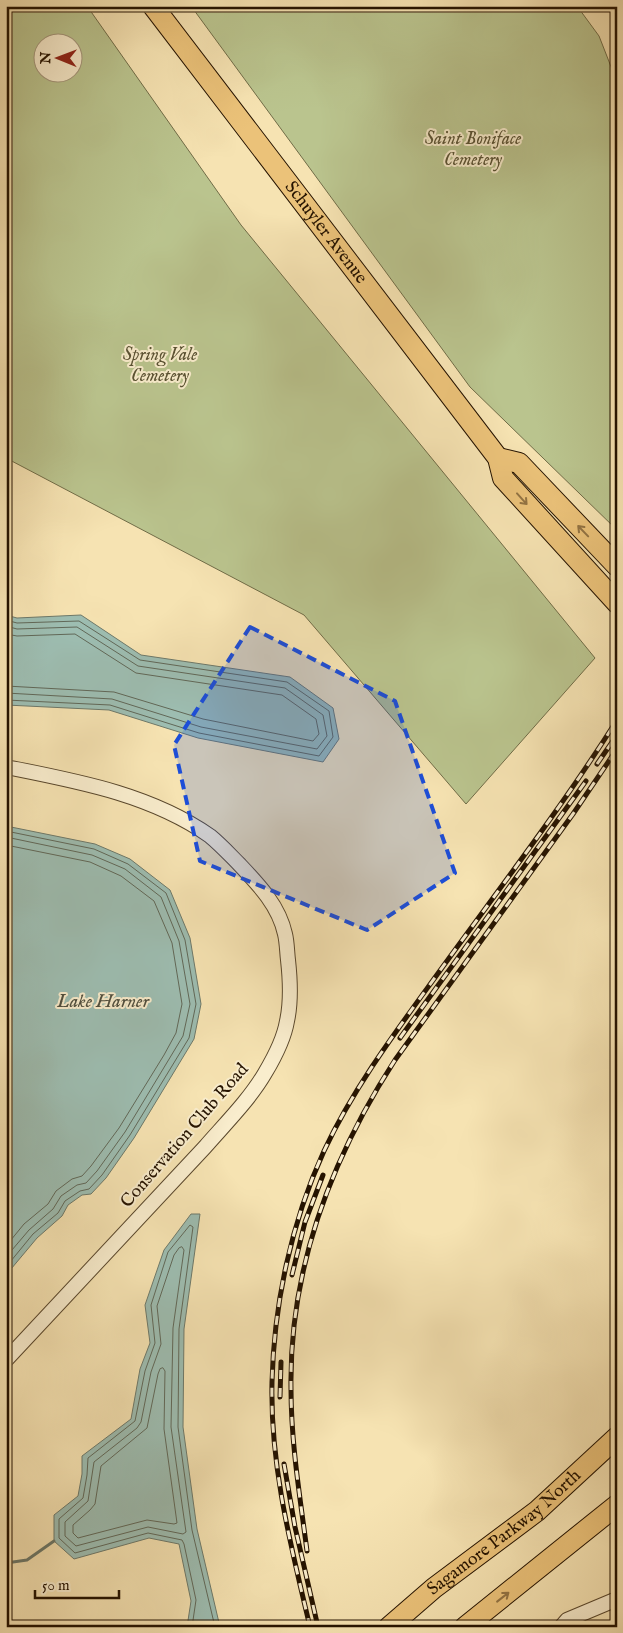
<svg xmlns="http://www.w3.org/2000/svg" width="623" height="1633" font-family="'IM FELL English',serif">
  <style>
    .green { fill: #bac48e; stroke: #706c47; fill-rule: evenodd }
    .water { fill: #9dbdb1; stroke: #6d796a }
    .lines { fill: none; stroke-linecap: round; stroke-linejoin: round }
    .shore { stroke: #616858; stroke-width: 1 }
    .stream { stroke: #6d796a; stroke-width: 3 }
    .minor-casing { stroke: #59472c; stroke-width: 16 }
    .highway-casing { stroke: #251300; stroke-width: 22 }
    .minor { stroke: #f9edcd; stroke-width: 14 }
    .highway { stroke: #ebc279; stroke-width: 20 }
    .rail-casing { stroke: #251300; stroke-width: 5 }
    .rail { stroke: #f9edcd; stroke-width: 3; stroke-dasharray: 9; stroke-linecap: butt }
    .oneway { stroke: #927343 }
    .marked { fill: #1d4ed8; fill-opacity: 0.2; stroke: #1d4ed8; stroke-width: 4; stroke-dasharray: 10 6; stroke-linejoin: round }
    .labels { text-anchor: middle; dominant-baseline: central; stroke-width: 4; stroke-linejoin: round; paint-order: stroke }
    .park-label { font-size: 18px; font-style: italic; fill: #595132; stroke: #f9edcd }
    .street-label { font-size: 18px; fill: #251300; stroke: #f9edcd }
    .water-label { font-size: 19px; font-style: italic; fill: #4f4e3e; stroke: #f9edcd }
  </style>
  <rect width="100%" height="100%" fill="#f6e3b2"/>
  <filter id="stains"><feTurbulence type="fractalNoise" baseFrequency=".004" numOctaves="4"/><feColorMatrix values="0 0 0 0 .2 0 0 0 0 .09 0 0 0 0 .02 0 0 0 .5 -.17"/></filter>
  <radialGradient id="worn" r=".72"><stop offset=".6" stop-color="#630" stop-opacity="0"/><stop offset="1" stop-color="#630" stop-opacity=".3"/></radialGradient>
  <g class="green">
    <path d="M 6,6 L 87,6 L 241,225 L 595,658 L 466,804 L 304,615 L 6,458 ZM 42,42 L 72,42 L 72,72 L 42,72 Z"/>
    <polygon points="191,6 577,6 599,36 617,82 617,530 470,387"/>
  </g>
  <g class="water">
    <polygon points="6,615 17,618 81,615 141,655 290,677 333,708 339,739 323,762 198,738 109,710 6,705"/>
    <polygon points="6,826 95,844 130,859 170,890 190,938 201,1004 194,1039 134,1138 106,1178 91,1194 82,1195 68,1205 62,1216 37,1238 6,1275"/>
    <polygon points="191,1214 200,1214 184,1329 183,1427 197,1529 220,1627 187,1627 191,1601 179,1544 149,1538 74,1559 54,1541 54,1515 78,1496 82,1474 82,1456 131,1419 140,1369 150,1343 145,1305 164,1250"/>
  </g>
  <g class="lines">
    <g class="shore">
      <polyline points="6,620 17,623 79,621 140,660 287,682 329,711 333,737 319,756 199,733 110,705 6,700"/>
      <polyline points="6,626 17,629 77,627 138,666 285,688 323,715 327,736 317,749 201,727 112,699 6,693"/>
      <polyline points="6,634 17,636 75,634 136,673 282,695 316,719 319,734 313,741 203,719 114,692 6,686"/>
      <polyline points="6,831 94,849 128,864 166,893 185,940 196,1004 189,1038 130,1135 102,1175 89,1189 80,1191 65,1201 58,1213 33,1234 6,1267"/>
      <polyline points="6,837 92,855 125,869 161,897 179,941 190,1004 183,1036 125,1132 97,1171 86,1183 77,1185 61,1196 53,1209 29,1230 6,1257"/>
      <polyline points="6,845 90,862 121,876 154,901 172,943 182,1004 176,1033 164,1055 119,1128 91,1166 82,1176 72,1179 56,1191 48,1204 24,1224 6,1246"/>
      <polygon points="182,1247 184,1250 173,1328 171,1427 186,1532 183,1534 148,1527 76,1546 65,1536 65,1522 88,1501 94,1462 137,1428 141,1422 151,1372 161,1344 157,1306 174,1255 179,1248"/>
      <polygon points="163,1368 165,1371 164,1429 177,1523 174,1524 147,1520 78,1538 73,1533 73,1525 90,1510 95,1504 101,1466 147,1428 158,1374 160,1369"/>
      <polyline points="192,1627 196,1600 184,1544 182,1540 148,1533 75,1553 59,1538 59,1519 83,1498 87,1475 88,1458 135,1421 145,1371 155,1343 151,1305 168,1252 190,1225 193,1227 179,1329 178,1427 192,1530 215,1627"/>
    </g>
    <polyline class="stream" points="6,1563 27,1560 54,1541"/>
    <defs>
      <g id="minor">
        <path d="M 6,767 C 76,781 150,794 210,836 C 221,845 230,855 240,865 C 259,885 279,906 285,934 C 287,942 287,952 288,960 C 290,978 291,1003 287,1021 C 284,1039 274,1058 265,1073 C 250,1099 225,1124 205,1147 L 6,1360"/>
        <polyline points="561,1627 567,1620 617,1599"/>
      </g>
      <g id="highway">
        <path id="s1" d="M 153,6 L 498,458 L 503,478 L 617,603"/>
        <polyline points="498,458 519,463 617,566"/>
        <path id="s2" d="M 389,1627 L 434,1588 L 537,1511 L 617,1437"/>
        <polyline points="465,1627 617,1505"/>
      </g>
    </defs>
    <use href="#minor" class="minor-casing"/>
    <use href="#highway" class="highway-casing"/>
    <use href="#minor" class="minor"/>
    <use href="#highway" class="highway"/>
    <defs>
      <g id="rail">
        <polyline points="597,764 617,735"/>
        <polyline points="400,1038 586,781"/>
        <polyline points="292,1275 305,1222 323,1175"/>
        <polyline points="280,1397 281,1362"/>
        <polyline points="284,1464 295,1527 318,1627"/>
        <path d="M 307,1551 C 300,1497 291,1443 291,1389 C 289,1270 331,1159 395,1060 L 573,814 L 617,749"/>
        <path d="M 310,1627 C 291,1546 270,1466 272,1382 C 274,1304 291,1223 324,1151 C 354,1087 397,1030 439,972 C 499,889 562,807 617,720"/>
      </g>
    </defs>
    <use href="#rail" class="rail-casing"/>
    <use href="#rail" class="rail"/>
  </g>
  <defs><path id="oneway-shaft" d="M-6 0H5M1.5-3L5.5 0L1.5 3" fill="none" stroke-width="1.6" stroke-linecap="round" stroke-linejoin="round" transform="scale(1.25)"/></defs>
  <g class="oneway">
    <use href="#oneway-shaft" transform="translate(522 499) rotate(48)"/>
    <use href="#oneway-shaft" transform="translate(583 531) rotate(-134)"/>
    <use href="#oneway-shaft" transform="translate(503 1597) rotate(-38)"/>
  </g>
  <path class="marked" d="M 250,627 L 395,701 L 455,873 L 367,930 L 200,861 L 174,745 Z"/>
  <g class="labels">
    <g class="park-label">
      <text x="473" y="139">Saint Boniface<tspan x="473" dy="21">Cemetery</tspan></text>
      <text x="160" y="355">Spring Vale<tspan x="160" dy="21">Cemetery</tspan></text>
    </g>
    <g class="street-label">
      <text stroke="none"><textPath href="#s1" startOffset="285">Schuyler Avenue</textPath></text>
      <text transform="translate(185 1136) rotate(-49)">Conservation Club Road</text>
      <text stroke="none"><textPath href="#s2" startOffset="149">Sagamore Parkway North</textPath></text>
    </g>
    <g class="water-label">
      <text x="103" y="1002">Lake Harner</text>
    </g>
  </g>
  <rect width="623" height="1633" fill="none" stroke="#f6e3b2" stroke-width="25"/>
  <rect x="8" y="8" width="608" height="1618" fill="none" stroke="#251300" stroke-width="2.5"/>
  <rect x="12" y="12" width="598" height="1608" fill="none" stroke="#251300"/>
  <g transform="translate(58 58) rotate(271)"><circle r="24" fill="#f9edcd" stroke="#a4967b"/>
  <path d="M0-4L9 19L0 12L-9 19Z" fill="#8f2418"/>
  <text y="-8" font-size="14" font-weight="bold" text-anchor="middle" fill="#251300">N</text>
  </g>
  <path d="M35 1590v8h84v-8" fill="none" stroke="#251300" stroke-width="2.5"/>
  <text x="42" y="1590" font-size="15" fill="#251300" stroke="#f9edcd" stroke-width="4" paint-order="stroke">50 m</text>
  <rect width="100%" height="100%" filter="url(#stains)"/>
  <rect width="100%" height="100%" fill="url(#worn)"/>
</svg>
